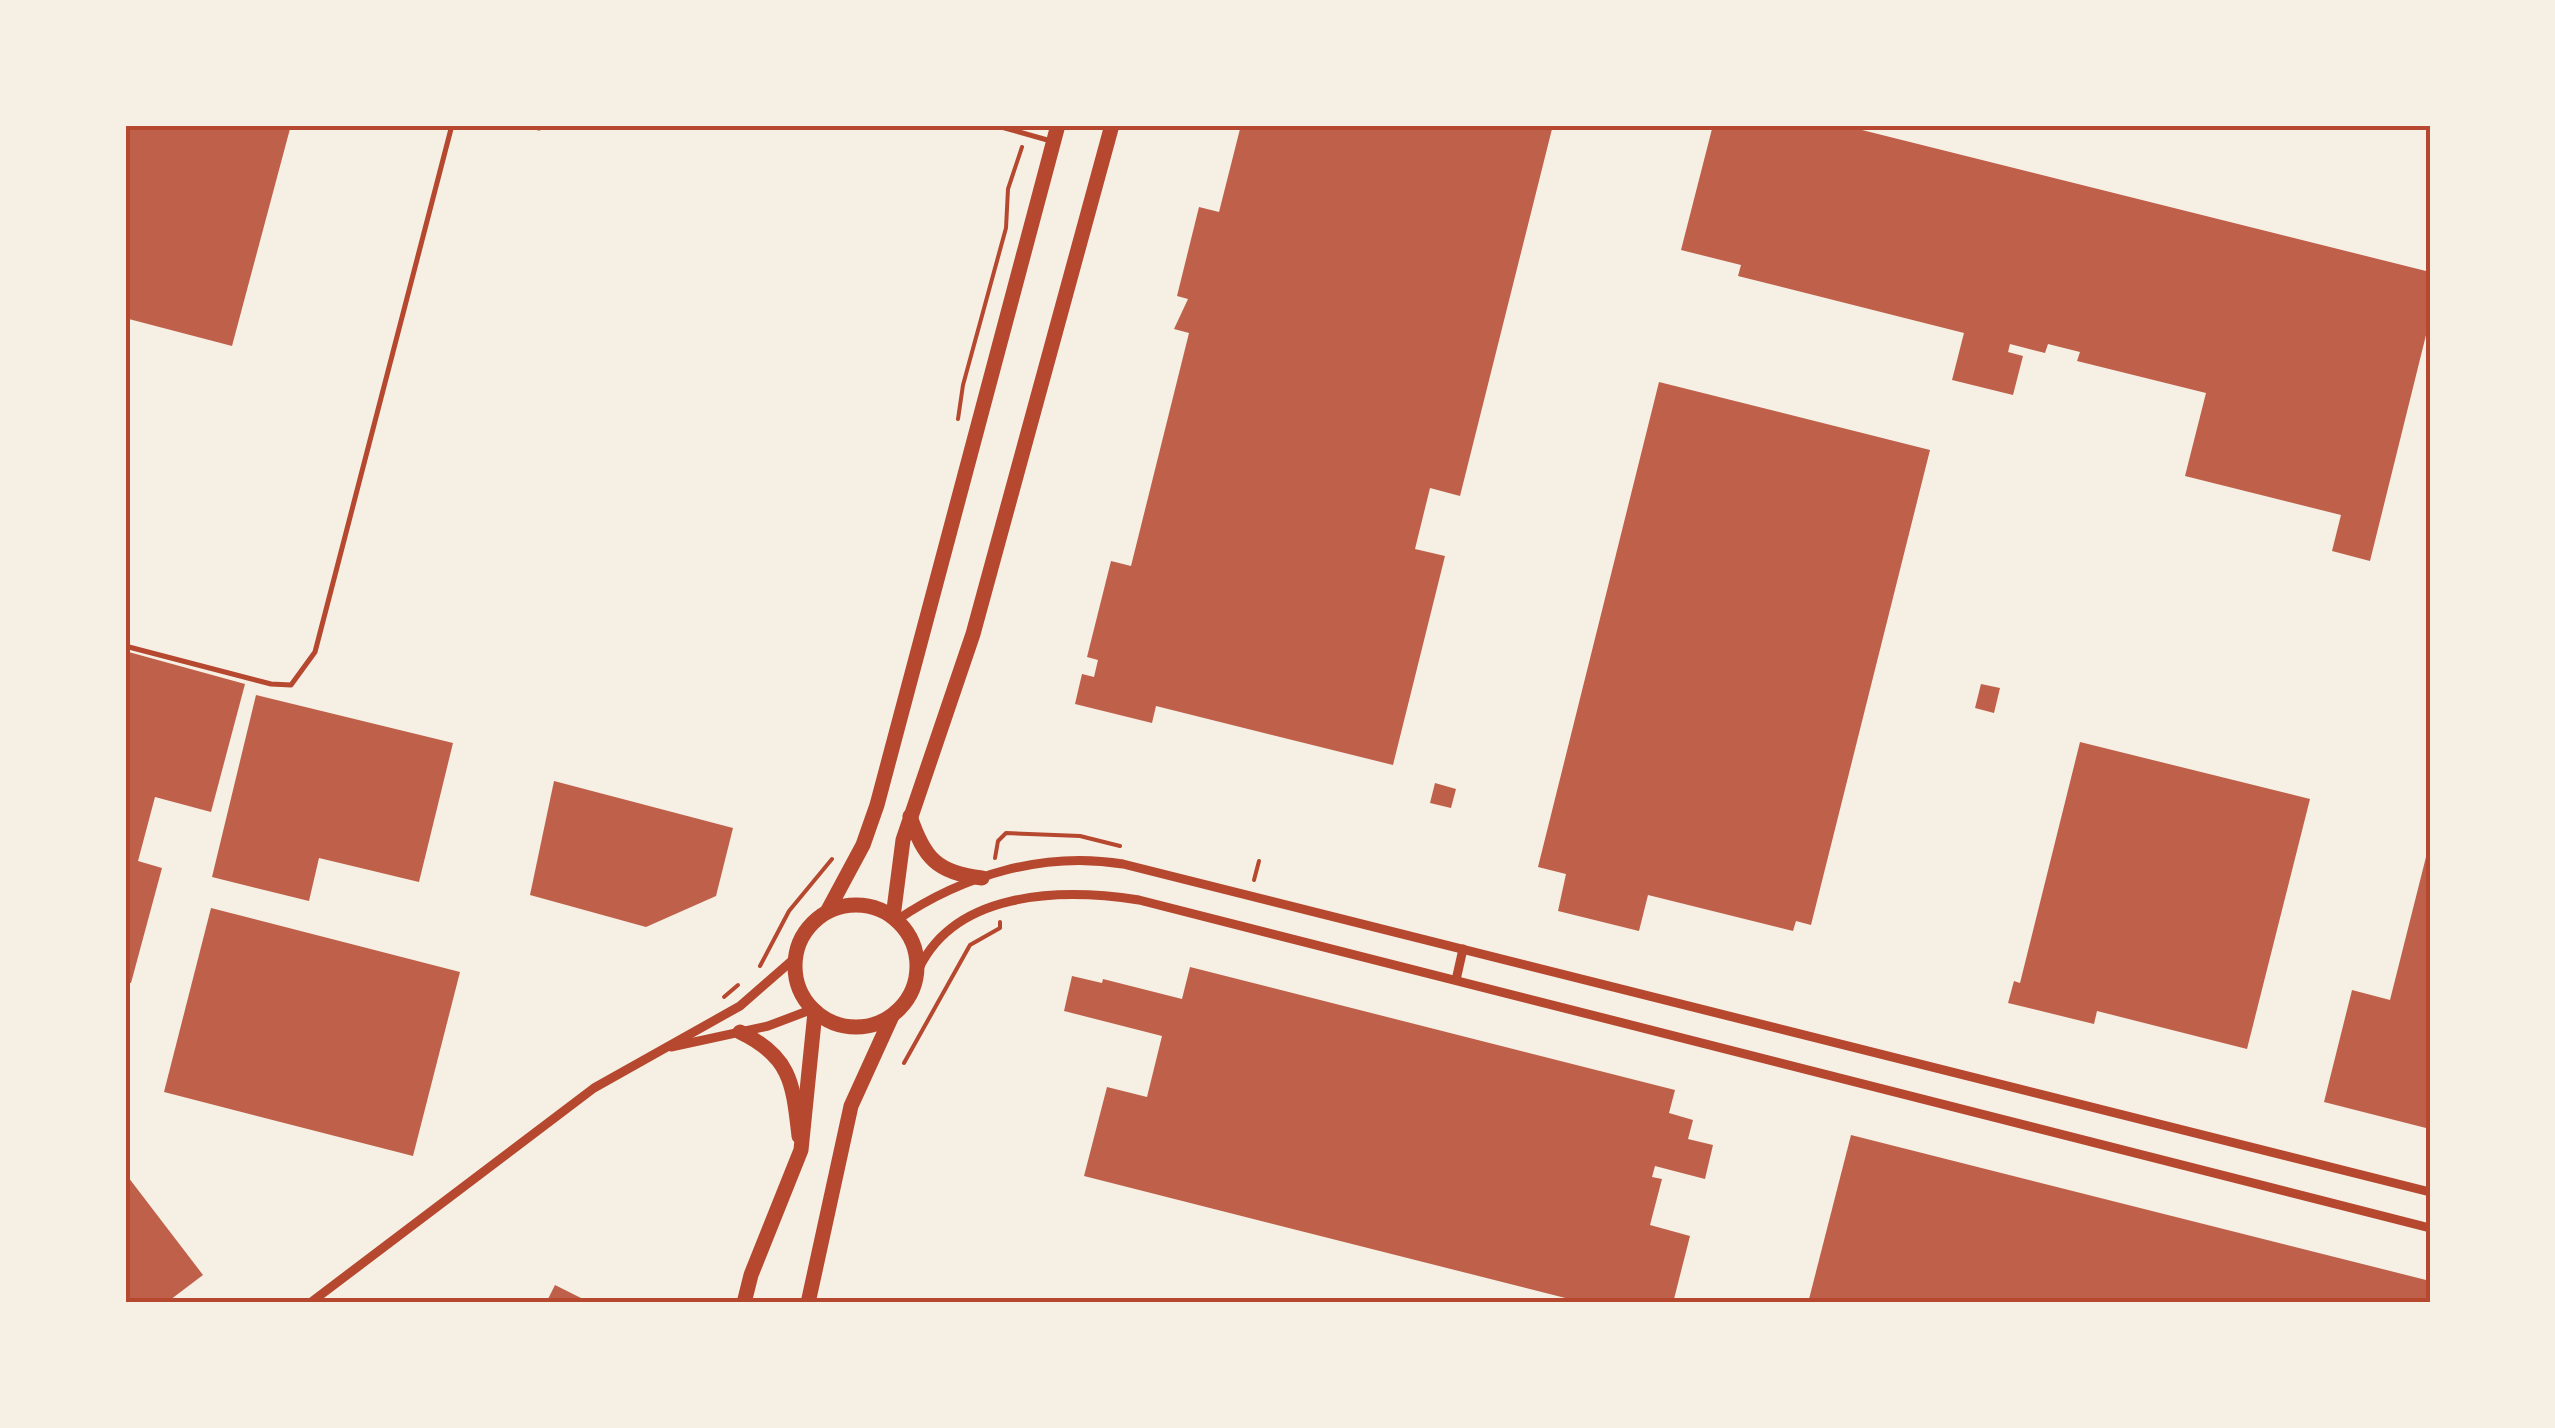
<svg xmlns="http://www.w3.org/2000/svg" width="2555" height="1428" font-family="Manrope,sans-serif">
  <style>
    .building { fill: #bf614a }
    .lines { fill: none; stroke-linecap: round; stroke-linejoin: round }
    .path { stroke: #b5482f; stroke-width: 4 }
    .service { stroke: #b5482f; stroke-width: 5 }
    .minor { stroke: #b5482f; stroke-width: 9 }
    .primary { stroke: #b5482f; stroke-width: 15 }
    .neatline { fill: none; stroke: #b5482f; stroke-width: 4 }
  </style>
  <rect width="100%" height="100%" fill="#f6efe4"/>
  <g class="building">
    <polygon points="125,125 291,125 232,346 125,318"/>
    <polygon points="1241,125 1553,125 1460,496 1430,488 1415,549 1445,556 1393,765 1156,706 1152,723 1075,704 1082,674 1094,677 1098,660 1087,657 1111,561 1131,566 1189,333 1174,329 1188,299 1177,296 1199,207 1219,212"/>
    <polygon points="1713,125 1842,125 2430,272 2430,319 2370,561 2332,551 2341,515 2185,476 2206,393 2077,361 2080,352 2048,344 2045,353 2010,344 2008,352 2023,356 2013,395 1952,380 1964,333 1738,276 1741,265 1681,250"/>
    <polygon points="1659,382 1930,450 1811,925 1796,921 1793,931 1648,895 1639,931 1558,911 1566,874 1538,867"/>
    <polygon points="125,651 245,684 211,812 155,797 138,861 162,868 131,983 125,982"/>
    <polygon points="1981,684 2000,688 1994,713 1975,708"/>
    <polygon points="256,695 453,743 419,882 319,858 309,901 212,877"/>
    <polygon points="2080,742 2310,799 2247,1049 2097,1011 2094,1024 2008,1003 2014,981 2020,983"/>
    <polygon points="554,781 733,828 716,896 646,927 530,895"/>
    <polygon points="1435,783 1456,789 1451,808 1430,803"/>
    <polygon points="2429,845 2430,1112 2426,1128 2324,1102 2352,990 2390,1000"/>
    <polygon points="211,908 460,972 413,1156 164,1092"/>
    <polygon points="1190,967 1675,1090 1669,1113 1693,1120 1688,1139 1713,1145 1705,1179 1655,1166 1652,1177 1662,1179 1650,1225 1690,1236 1673,1303 1585,1303 1084,1176 1107,1087 1147,1097 1162,1036 1064,1011 1072,976 1102,983 1103,979 1182,999"/>
    <polygon points="1851,1135 2430,1281 2430,1303 1808,1303"/>
    <polygon points="125,1173 203,1275 166,1303 125,1303"/>
    <polygon points="555,1285 591,1303 546,1303"/>
  </g>
  <g class="lines">
    <g class="path">
      <polyline points="958,419 963,385 1006,228 1008,189 1022,147"/>
      <polyline points="995,858 998,841 1006,833 1080,836 1120,846"/>
      <polyline points="1254,880 1259,861"/>
      <polyline points="760,966 789,911 832,859"/>
      <polyline points="724,997 738,985"/>
      <polyline points="904,1063 970,945 1000,928 1000,922"/>
    </g>
    <g class="service">
      <polyline points="529,125 539,128"/>
      <polyline points="994,125 1051,141"/>
      <polyline points="125,646 271,684 291,685 315,652 452,125"/>
    </g>
    <g class="minor">
      <path d="M 897,920 C 963,875 1044,851 1123,864 L 2430,1192"/>
      <path d="M 916,975 C 951,890 1060,888 1139,900 L 2430,1228"/>
      <polyline points="1456,980 1463,949"/>
      <polyline points="671,1047 768,1026 813,1009"/>
      <polyline points="310,1303 594,1088 740,1006 795,958"/>
    </g>
    <g class="primary">
      <path d="M 910,816 C 924,858 937,873 982,878"/>
      <circle cx="856" cy="966" r="61"/>
      <polyline points="827,912 863,845 877,805 1058,125"/>
      <polyline points="893,917 903,840 973,634 1112,125"/>
      <path d="M 740,1032 C 792,1057 793,1085 799,1136"/>
      <polyline points="744,1303 751,1275 801,1150 815,1012"/>
      <polyline points="808,1303 851,1106 892,1016"/>
    </g>
  </g>
  <rect width="2555" height="1428" fill="none" stroke="#f6efe4" stroke-width="255"/>
  <rect x="128" y="128" width="2300" height="1172" class="neatline"/>
</svg>
